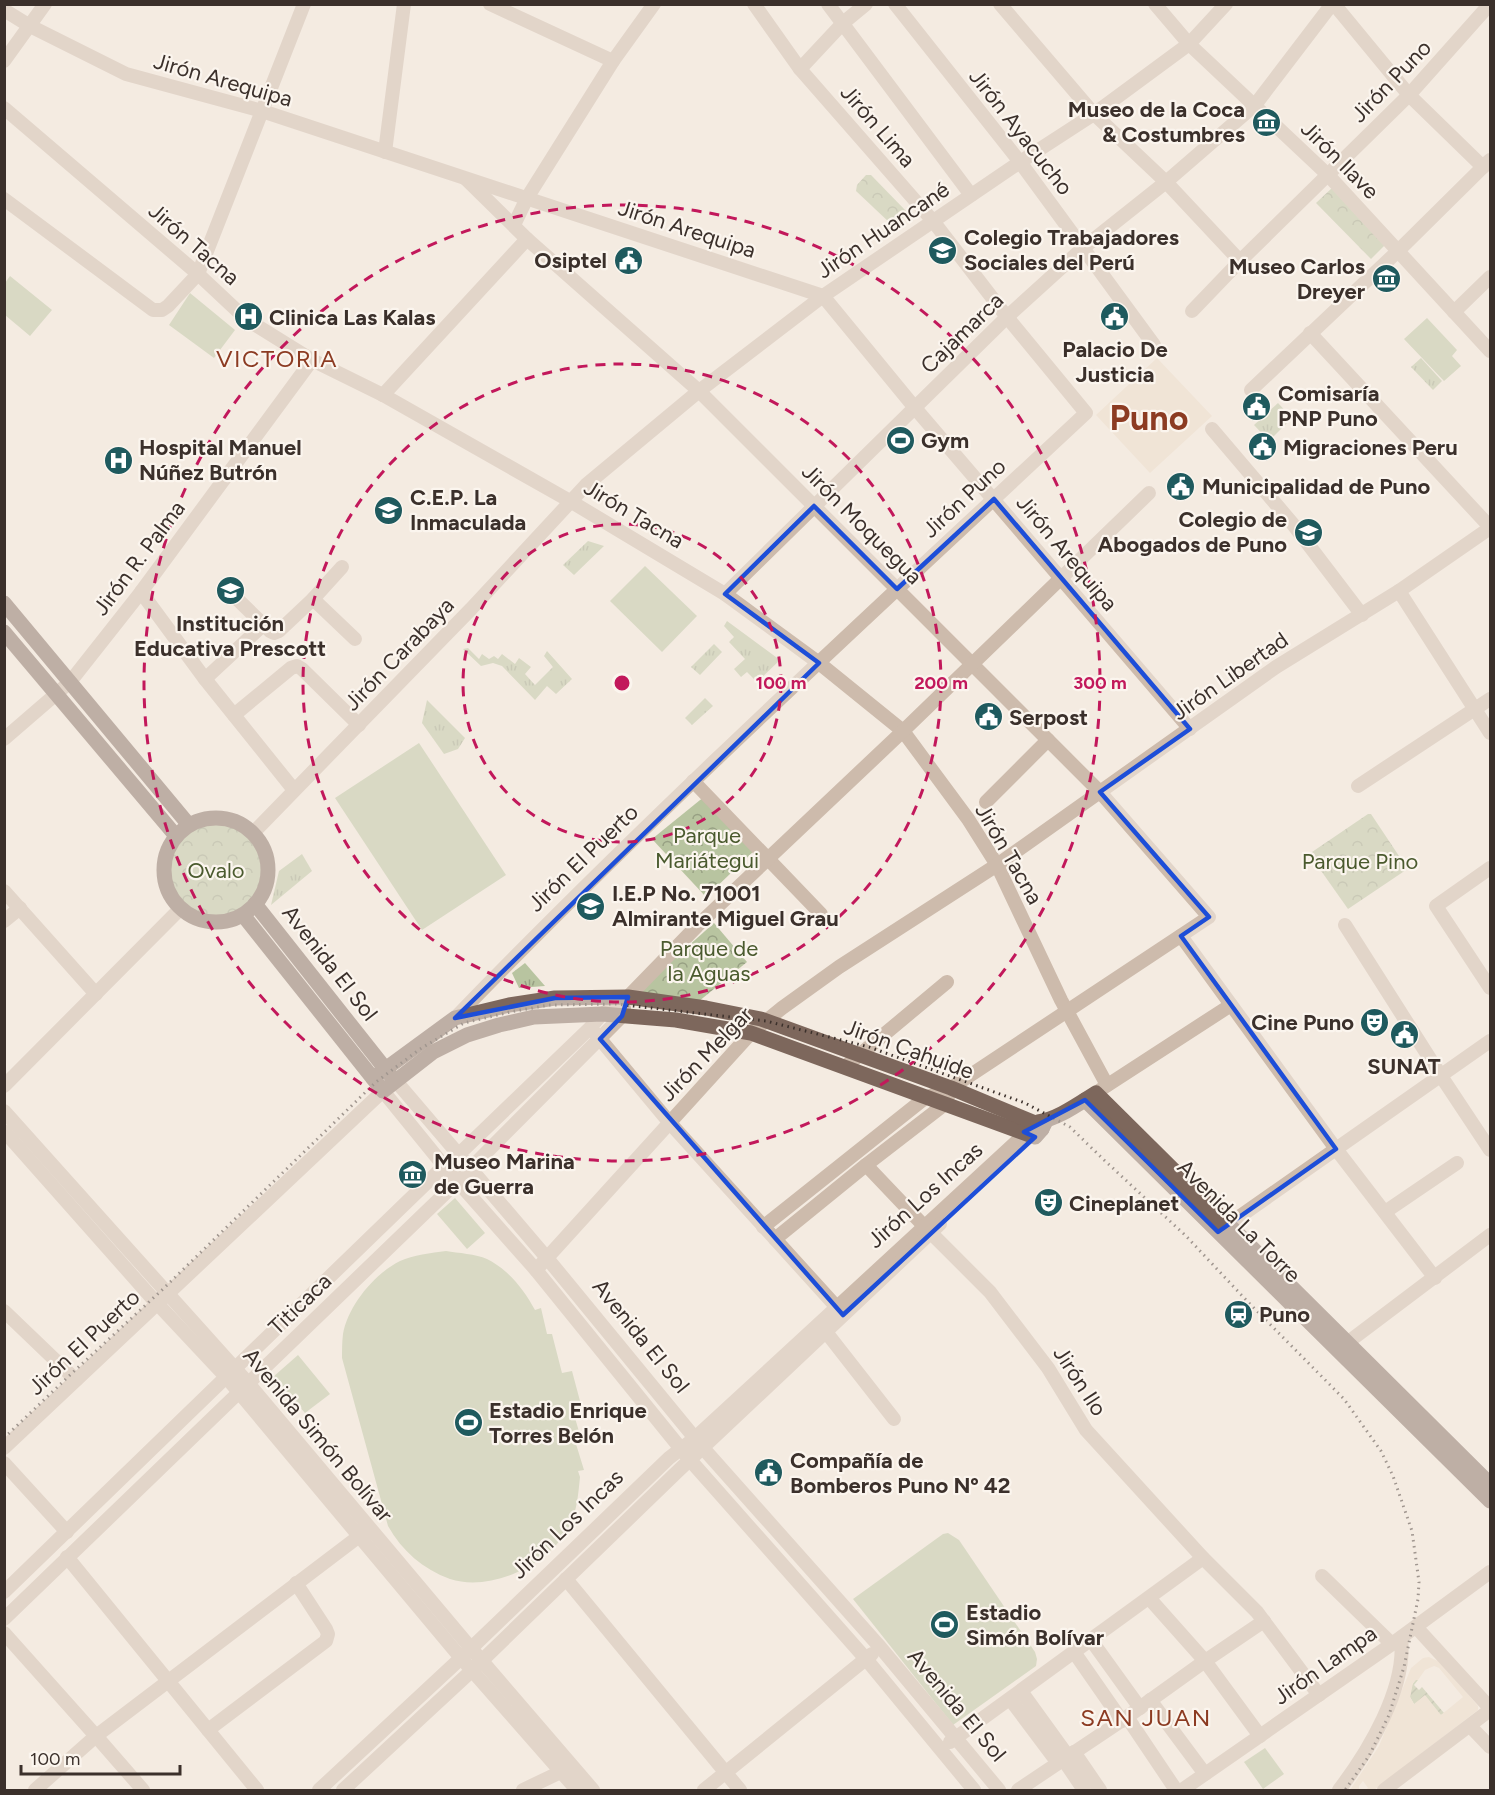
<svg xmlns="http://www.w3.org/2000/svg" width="1495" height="1795" font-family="Figtree,sans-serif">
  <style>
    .grass { fill: url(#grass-tufts) }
    .park { fill: url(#park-crowns) }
    .garden { fill: url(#garden-furrows) }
    .pitch { fill: #b8c4a0 }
    .plaza { fill: #ecdcc8; fill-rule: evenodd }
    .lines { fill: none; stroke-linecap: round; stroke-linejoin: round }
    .minor { stroke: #cdbbac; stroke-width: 14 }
    .major { stroke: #7d675c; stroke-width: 15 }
    .rail { stroke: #3b302b; stroke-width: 3; stroke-dasharray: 1.5 4.5; stroke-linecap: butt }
    .marked { fill: none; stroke: #1d4ed8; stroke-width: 4.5; stroke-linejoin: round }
    .ring { fill: none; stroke: #c2185b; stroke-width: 3; stroke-dasharray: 10 8 }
    .labels { text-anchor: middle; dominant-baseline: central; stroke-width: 4.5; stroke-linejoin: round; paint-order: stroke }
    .street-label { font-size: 22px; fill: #3b302b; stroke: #fbf5ee }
    .poi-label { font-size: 22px; font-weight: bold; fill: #3b302b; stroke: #fbf5ee; text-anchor: start }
    .park-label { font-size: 22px; fill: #4a5a2e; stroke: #fbf5ee }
    .neighbourhood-label { font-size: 24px; letter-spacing: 1.5px; fill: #8c3b22; stroke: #fbf5ee }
    .town-label { font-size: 34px; font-weight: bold; fill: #8c3b22; stroke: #fbf5ee }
    .centre { fill: #c2185b; stroke: #fbf5ee; stroke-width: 3 }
    .ring-label { font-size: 18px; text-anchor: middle; font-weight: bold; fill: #c2185b; stroke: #fbf5ee; stroke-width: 4.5; stroke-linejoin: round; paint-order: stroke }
  </style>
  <defs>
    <pattern id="grass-tufts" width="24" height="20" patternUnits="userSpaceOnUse" patternTransform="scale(1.5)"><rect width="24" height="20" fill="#b8c4a0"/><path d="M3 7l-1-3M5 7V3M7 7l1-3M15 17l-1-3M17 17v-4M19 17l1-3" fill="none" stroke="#97a083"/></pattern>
    <pattern id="park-crowns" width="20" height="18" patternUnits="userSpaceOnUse" patternTransform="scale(1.5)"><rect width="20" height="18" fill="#b8c4a0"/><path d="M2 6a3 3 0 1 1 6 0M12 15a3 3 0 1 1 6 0" fill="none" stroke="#97a083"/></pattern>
    <pattern id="garden-furrows" width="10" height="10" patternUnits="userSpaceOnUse" patternTransform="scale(1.5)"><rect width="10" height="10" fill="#b8c4a0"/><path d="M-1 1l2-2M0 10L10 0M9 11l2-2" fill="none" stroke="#97a083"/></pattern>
  </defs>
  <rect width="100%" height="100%" fill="#f4ebe1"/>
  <g class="grass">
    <polygon points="1421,358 1442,381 1433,390 1411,367"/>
    <polygon points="1278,403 1292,418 1269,441 1254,425"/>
    <polygon points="588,541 604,546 574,575 563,565"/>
    <polygon points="727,621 780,660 757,682 747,672 741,677 734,669 745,659 729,642 734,637 724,626"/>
    <polygon points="714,644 722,652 700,675 691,667"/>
    <polygon points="468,648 479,659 482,654 489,659 494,656 498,659 502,654 515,664 519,658 531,667 525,674 535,685 553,667 544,656 547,651 572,679 556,694 547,686 535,700 502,666 493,663 481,666 463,649"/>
    <polygon points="705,698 713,706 692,725 685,718"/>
    <polygon points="427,700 465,738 458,749 444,754 422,723"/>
    <polygon points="302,854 312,871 271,905 279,871"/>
    <polygon points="525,963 545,986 519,988 512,973"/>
  </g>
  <g class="park">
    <polygon points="866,175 871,175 906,211 906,215 895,225 891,224 856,191 857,185"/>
    <polygon points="1333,187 1387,243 1371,259 1316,203"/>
    <polygon points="705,796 757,848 706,897 652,839"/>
    <polygon points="1368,814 1371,814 1407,868 1406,870 1348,909 1312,858 1312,852"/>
    <circle cx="215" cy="870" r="46"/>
    <polygon points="714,923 747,962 698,1002 631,997"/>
  </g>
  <polygon class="garden" points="1416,1679 1418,1680 1414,1685 1419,1690 1422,1687 1444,1713 1441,1715 1414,1704 1410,1697 1412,1685"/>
  <g class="pitch">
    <polygon points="10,276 52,310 30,336 5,315 5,283"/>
    <polygon points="190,293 235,330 214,358 169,325"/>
    <polygon points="1427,318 1457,350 1452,356 1461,366 1444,381 1404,339"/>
    <polygon points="645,566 697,616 662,652 610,601"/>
    <polygon points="419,743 506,875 422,930 335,798"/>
    <polygon points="455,1198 485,1233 467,1249 437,1214"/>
    <path d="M 446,1251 C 458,1253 476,1254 487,1259 C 509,1270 524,1290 535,1310 L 541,1308 L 547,1334 L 552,1334 L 562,1373 L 572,1371 L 580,1401 L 571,1404 L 582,1442 L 576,1444 L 584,1470 L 578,1471 L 580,1477 C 578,1496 577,1514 567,1530 C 547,1566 490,1592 450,1579 C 423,1569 402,1551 388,1526 L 342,1358 C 342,1350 342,1342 343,1334 C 348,1306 374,1274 400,1261 C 413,1255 431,1253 446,1251 Z"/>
    <polygon points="298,1355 330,1394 305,1413 273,1377"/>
    <polygon points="948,1533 959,1540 1035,1652 1037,1659 1036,1666 953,1725 853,1599 943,1534"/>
    <polygon points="1265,1748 1284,1774 1263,1789 1244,1762"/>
  </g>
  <g class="plaza">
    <polygon points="1157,358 1212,416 1150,473 1096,415"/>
    <path d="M 1429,1657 L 1440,1662 L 1478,1706 L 1478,1710 L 1374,1790 L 1365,1790 L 1368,1788 L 1363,1781 L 1359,1786 L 1359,1790 L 1350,1790 L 1379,1746 L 1411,1668 L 1423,1658 ZM 1434,1666 L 1439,1668 L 1463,1697 L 1441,1715 L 1425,1695 L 1414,1704 L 1410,1697 L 1413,1683 L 1416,1680 L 1418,1680 L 1425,1670 Z"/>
  </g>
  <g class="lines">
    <g class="minor">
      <polyline points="490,4 613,61"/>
      <polyline points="828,4 971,195"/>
      <polyline points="895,4 1020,162 1154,345"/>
      <polyline points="1000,4 1094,114 1166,182 1240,261"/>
      <polyline points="1155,4 1189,44 1328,175 1490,351"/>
      <polyline points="1334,4 1409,95 1483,167"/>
      <polyline points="4,10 30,26 126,74 262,111 823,296 915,408 1190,729"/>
      <polyline points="4,61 45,4"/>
      <polyline points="800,69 843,23 866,4"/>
      <polyline points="4,108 198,274 246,319 312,360 383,395 570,501 725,594 819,663 903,731 968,819 997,865 1061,1000 1107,1085"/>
      <polyline points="385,152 404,4"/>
      <polyline points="466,179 527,239 699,391 1100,792 1209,917 951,1088 925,1098 763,1227"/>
      <polyline points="4,199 153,310 162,310 168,306 198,274 304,4"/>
      <polyline points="514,225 527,198 613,61 654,4"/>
      <polyline points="1192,311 1240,261 1409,95 1490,4"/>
      <polyline points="1454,312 1490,277"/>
      <polyline points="1310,333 1490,527"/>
      <polyline points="1251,390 1398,251 1490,160"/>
      <polyline points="383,395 527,239"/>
      <polyline points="1212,429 1292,523 1362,615"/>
      <polyline points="1399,591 1490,733"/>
      <polyline points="141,592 205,679 294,790"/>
      <polyline points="725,594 1007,317 1083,248 1166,182 1255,105 1332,4"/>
      <polyline points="233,595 270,631 274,633 279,631 313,599 342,567"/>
      <polyline points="313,599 355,639"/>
      <polyline points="205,679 263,625"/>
      <polyline points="234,715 291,668 297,666 302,669 359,725"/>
      <polyline points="4,739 70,682 141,592 312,360"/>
      <polyline points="693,781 821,914"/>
      <polyline points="1358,786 1490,699"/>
      <polyline points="986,802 1048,740"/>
      <polyline points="253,833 471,609 586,485 699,391 823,296 1020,162 1094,114 1189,44 1226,4"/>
      <polyline points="1490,868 1436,906 1490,988"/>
      <polyline points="4,891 96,994"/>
      <polyline points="4,921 20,908"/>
      <polyline points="1345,925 1441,1076 1490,1150"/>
      <polyline points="1181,936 1336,1149 1435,1278"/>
      <path d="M 455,1018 C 657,809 873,612 1086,413 L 1007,317 L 933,221 L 800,69 L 754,4"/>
      <polyline points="595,1033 669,1122 842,1313"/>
      <polyline points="845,1067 947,982"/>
      <polyline points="395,1080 547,1258 703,1448 880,1647 999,1790"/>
      <polyline points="4,1086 180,909"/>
      <polyline points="1100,1090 1231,1005"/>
      <polyline points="4,1111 248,1383 464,1640 593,1790"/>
      <polyline points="4,1131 152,1298 227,1378 461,1658 577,1790"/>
      <polyline points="866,1165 924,1226 990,1292 1048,1368 1086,1430 1203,1558 1257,1612 1319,1695"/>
      <polyline points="1385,1212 1457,1163"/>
      <polyline points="1219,1231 1490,1041"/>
      <polyline points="775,1239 866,1165 945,1104 948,1097"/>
      <polyline points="536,1270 751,1033 782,1008 839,967 997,865 1276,667 1399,591 1490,528"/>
      <polyline points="4,1311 76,1380"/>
      <polyline points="826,1332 894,1419"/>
      <polyline points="1339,1349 1490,1235"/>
      <polyline points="4,1448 383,1091 444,1166 536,1270 690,1460 866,1659 974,1790"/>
      <polyline points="4,1463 67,1532"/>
      <polyline points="67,1557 257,1790"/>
      <polyline points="1322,1576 1392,1644"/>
      <polyline points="566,1579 740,1790"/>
      <polyline points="4,1592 444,1166 458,1155 590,1028 602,1014 628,997 697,926 903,731 1149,493"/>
      <polyline points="1149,1598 1205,1661 1260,1736"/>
      <polyline points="4,1619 458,1181 622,1016 624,1008"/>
      <polyline points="1416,1627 1490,1708"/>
      <polyline points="4,1633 96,1736 143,1790"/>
      <polyline points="1091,1640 1140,1708"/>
      <polyline points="1074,1652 1122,1721"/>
      <polyline points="1021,1691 1068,1756"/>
      <polyline points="1010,1699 1058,1763"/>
      <polyline points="1150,1700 1205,1774"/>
      <polyline points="1127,1717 1205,1661 1264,1621"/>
      <polyline points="1470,1726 1490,1747"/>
      <polyline points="208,1730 326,1641 328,1634 326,1629 296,1583"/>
      <polyline points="950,1742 1203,1558"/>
      <polyline points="1074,1752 1100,1790"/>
      <polyline points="1063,1759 1084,1790"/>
      <polyline points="35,1790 96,1736 366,1531"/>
      <polyline points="319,1790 461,1658 669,1458 695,1438 1026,1133"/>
      <polyline points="343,1790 467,1675 679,1470 940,1224"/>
      <polyline points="523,1790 569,1768"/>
      <polyline points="704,1790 872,1654"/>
      <polyline points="1018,1790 1127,1717 1176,1790"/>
      <polyline points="1182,1790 1392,1644 1490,1572"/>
      <path d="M 1339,1790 C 1368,1752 1407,1688 1401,1638"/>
      <polyline points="1384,1790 1490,1710"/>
    </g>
    <g class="major">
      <polyline points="4,603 189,825"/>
      <polyline points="4,632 176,836"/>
      <circle cx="216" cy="870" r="52"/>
      <polyline points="255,904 391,1076"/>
      <polyline points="243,915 383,1091 433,1052 467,1035 499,1025 534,1017 602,1014 676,1020 751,1033 1035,1137 1042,1129 1046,1121"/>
      <polyline points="373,1078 455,1018 509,1005 555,998 628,997 706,1008 761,1019 951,1088 1035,1123 1042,1129"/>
      <polyline points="1085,1100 1490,1501"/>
      <path d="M 1038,1122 C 1058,1119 1078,1104 1096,1093 L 1490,1484"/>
    </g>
    <polyline class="rail" points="4,1438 70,1375 163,1289 376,1082 420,1049 464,1023 510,1012 549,1005 616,1004 766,1021 869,1047 1025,1103 1070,1127 1103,1159 1186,1236 1247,1301 1344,1399 1381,1451 1393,1476 1412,1531 1419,1582 1418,1599 1404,1667 1389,1715 1369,1756 1345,1790"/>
  </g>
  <path d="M0 0H1495V1795H0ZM 994,499 L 1190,729 L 1100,792 L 1209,917 L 1181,936 L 1336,1149 L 1218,1232 L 1085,1100 L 1024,1132 L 1035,1137 L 843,1315 L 600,1039 L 622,1016 L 628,997 L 555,998 L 455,1018 L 819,663 L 725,594 L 814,506 L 897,589 Z" fill="#f4ebe1" fill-opacity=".55" fill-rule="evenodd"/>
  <path class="marked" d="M 994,499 L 1190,729 L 1100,792 L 1209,917 L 1181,936 L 1336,1149 L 1218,1232 L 1085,1100 L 1024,1132 L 1035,1137 L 843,1315 L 600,1039 L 622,1016 L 628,997 L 555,998 L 455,1018 L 819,663 L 725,594 L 814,506 L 897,589 Z"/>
  <g class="ring">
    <circle cx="622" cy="683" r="159"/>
    <circle cx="622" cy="683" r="319"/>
    <circle cx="622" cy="683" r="478"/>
  </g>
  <defs>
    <symbol id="museum-disc" viewBox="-11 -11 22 22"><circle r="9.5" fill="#1f5a5e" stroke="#fbf5ee"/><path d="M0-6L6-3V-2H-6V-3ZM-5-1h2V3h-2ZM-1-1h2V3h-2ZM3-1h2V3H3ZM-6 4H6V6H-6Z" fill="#fff"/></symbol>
    <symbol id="university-disc" viewBox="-11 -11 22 22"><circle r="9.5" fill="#1f5a5e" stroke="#fbf5ee"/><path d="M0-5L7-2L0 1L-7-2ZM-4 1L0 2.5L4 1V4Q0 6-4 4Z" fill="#fff"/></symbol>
    <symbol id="civic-disc" viewBox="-11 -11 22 22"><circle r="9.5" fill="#1f5a5e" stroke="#fbf5ee"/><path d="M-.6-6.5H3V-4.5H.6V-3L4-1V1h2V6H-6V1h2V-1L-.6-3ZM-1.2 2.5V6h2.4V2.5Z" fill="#fff"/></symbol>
    <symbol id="hospital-disc" viewBox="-11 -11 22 22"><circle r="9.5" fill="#1f5a5e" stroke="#fbf5ee"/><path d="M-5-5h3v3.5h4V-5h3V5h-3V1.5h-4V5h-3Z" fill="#fff"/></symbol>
    <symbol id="stadium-disc" viewBox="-11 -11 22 22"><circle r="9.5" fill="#1f5a5e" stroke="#fbf5ee"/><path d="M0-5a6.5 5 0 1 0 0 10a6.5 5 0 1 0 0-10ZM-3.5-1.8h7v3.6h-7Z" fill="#fff"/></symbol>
    <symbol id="school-disc" viewBox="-11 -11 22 22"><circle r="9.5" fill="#1f5a5e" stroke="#fbf5ee"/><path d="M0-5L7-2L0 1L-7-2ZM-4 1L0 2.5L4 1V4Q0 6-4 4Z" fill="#fff"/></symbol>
    <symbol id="theatre-disc" viewBox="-11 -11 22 22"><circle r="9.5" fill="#1f5a5e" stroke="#fbf5ee"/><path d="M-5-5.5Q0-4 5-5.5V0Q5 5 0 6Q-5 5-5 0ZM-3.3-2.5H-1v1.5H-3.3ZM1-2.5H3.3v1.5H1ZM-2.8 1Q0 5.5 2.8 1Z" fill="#fff"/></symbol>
    <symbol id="station-disc" viewBox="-11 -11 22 22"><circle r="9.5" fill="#1f5a5e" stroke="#fbf5ee"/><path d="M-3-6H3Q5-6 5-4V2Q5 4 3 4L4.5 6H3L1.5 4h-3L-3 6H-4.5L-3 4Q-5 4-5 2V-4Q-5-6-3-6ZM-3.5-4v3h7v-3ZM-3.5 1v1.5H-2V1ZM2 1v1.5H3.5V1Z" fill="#fff"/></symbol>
  </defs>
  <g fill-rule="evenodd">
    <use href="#museum-disc" x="1250" y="106" width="33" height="33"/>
    <use href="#university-disc" x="926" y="234" width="33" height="33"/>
    <use href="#civic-disc" x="612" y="244" width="33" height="33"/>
    <use href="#museum-disc" x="1370" y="262" width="33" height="33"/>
    <use href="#hospital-disc" x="232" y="300" width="33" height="33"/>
    <use href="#civic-disc" x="1098" y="300" width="33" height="33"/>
    <use href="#civic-disc" x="1240" y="390" width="33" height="33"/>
    <use href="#stadium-disc" x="884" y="424" width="33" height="33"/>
    <use href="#civic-disc" x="1246" y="430" width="33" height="33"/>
    <use href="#hospital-disc" x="102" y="444" width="33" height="33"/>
    <use href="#civic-disc" x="1164" y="470" width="33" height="33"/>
    <use href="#school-disc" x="372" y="494" width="33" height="33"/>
    <use href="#university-disc" x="1292" y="516" width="33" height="33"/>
    <use href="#school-disc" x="214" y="574" width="33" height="33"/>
    <use href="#civic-disc" x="972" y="700" width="33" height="33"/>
    <use href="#school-disc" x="574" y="890" width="33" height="33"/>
    <use href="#theatre-disc" x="1358" y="1006" width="33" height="33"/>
    <use href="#civic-disc" x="1388" y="1018" width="33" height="33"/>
    <use href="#museum-disc" x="396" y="1158" width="33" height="33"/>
    <use href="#theatre-disc" x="1032" y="1186" width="33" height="33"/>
    <use href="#station-disc" x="1222" y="1298" width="33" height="33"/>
    <use href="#stadium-disc" x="452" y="1406" width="33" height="33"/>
    <use href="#civic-disc" x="752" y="1456" width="33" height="33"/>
    <use href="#stadium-disc" x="928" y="1608" width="33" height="33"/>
  </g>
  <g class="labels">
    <g class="street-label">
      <text transform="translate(223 80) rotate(16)">Jirón Arequipa</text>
      <text transform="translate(1391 81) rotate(-46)">Jirón Puno</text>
      <text transform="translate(878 126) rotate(49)">Jirón Lima</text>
      <text transform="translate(1021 132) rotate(52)">Jirón Ayacucho</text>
      <text transform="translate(1340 160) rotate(45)">Jirón Ilave</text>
      <text transform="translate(687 229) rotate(18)">Jirón Arequipa</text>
      <text transform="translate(883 230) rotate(-34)">Jirón Huancané</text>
      <text transform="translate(194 244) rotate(41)">Jirón Tacna</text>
      <text transform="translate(962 333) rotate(-44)">Cajamarca</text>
      <text transform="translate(964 498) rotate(-43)">Jirón Puno</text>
      <text transform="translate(634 514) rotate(31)">Jirón Tacna</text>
      <text transform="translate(862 524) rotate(45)">Jirón Moquegua</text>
      <text transform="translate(1067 553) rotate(50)">Jirón Arequipa</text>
      <text transform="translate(139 558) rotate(-53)">Jirón R. Palma</text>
      <text transform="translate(399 654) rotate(-46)">Jirón Carabaya</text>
      <text transform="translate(1230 676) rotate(-35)">Jirón Libertad</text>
      <text transform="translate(1009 854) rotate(60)">Jirón Tacna</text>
      <text transform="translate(583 858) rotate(-44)">Jirón El Puerto</text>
      <text transform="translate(330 963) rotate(52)">Avenida El Sol</text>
      <text transform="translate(909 1049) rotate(20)">Jirón Cahuide</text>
      <text transform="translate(706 1054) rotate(-46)">Jirón Melgar</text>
      <text transform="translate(925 1195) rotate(-42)">Jirón Los Incas</text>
      <text transform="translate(1239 1221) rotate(45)">Avenida La Torre</text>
      <text transform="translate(300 1304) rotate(-44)">Titicaca</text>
      <text transform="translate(641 1336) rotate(51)">Avenida El Sol</text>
      <text transform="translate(84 1342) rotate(-43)">Jirón El Puerto</text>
      <text transform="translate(1080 1381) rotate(57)">Jirón Ilo</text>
      <text transform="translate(318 1435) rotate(50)">Avenida Simón Bolívar</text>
      <text transform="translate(567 1524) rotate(-44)">Jirón Los Incas</text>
      <text transform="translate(1325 1665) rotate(-35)">Jirón Lampa</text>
      <text transform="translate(957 1705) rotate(50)">Avenida El Sol</text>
    </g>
    <g class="poi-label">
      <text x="1245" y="109" text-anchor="end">Museo de la Coca<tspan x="1245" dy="25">&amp; Costumbres</tspan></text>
      <text x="964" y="237">Colegio Trabajadores<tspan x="964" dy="25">Sociales del Perú</tspan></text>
      <text x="607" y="260" text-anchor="end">Osiptel</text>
      <text x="1365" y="266" text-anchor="end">Museo Carlos<tspan x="1365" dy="25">Dreyer</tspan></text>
      <text x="269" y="317">Clinica Las Kalas</text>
      <text x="1115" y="349" text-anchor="middle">Palacio De<tspan x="1115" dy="25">Justicia</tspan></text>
      <text x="1278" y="393">Comisaría<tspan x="1278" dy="25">PNP Puno</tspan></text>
      <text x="921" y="440">Gym</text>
      <text x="139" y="447">Hospital Manuel<tspan x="139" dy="25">Núñez Butrón</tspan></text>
      <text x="1283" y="447">Migraciones Peru</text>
      <text x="1202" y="486">Municipalidad de Puno</text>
      <text x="410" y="497">C.E.P. La<tspan x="410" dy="25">Inmaculada</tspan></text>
      <text x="1287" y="519" text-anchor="end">Colegio de<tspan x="1287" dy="25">Abogados de Puno</tspan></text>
      <text x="230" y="623" text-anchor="middle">Institución<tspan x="230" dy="25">Educativa Prescott</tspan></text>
      <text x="1009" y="717">Serpost</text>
      <text x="612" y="893">I.E.P No. 71001<tspan x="612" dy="25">Almirante Miguel Grau</tspan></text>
      <text x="1354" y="1022" text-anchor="end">Cine Puno</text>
      <text x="1404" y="1066" text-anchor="middle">SUNAT</text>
      <text x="434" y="1161">Museo Marina<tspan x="434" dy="25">de Guerra</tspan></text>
      <text x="1069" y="1203">Cineplanet</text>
      <text x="1259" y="1314">Puno</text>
      <text x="489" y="1410">Estadio Enrique<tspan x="489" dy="25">Torres Belón</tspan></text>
      <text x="790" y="1460">Compañía de<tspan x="790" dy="25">Bomberos Puno Nº 42</tspan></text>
      <text x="966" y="1612">Estadio<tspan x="966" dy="25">Simón Bolívar</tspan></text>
    </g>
    <g class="park-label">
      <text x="707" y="835">Parque<tspan x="707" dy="25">Mariátegui</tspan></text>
      <text x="1360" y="861">Parque Pino</text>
      <text x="216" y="870">Ovalo</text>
      <text x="709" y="948">Parque de<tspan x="709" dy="25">la Aguas</tspan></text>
    </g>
    <g class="neighbourhood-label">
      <text x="277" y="358">VICTORIA</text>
      <text x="1146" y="1717">SAN JUAN</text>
    </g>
    <g class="town-label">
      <text x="1149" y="418">Puno</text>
    </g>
  </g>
  <circle cx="622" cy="683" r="9" class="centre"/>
  <g class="ring-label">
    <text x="781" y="689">100 m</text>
    <text x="941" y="689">200 m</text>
    <text x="1100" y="689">300 m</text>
  </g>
  <rect width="1495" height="1795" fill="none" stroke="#3b302b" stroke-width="12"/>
  <path d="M21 1765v9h159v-9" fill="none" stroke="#3b302b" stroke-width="3"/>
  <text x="30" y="1765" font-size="18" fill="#3b302b" stroke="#fbf5ee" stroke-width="4.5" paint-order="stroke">100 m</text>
</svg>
